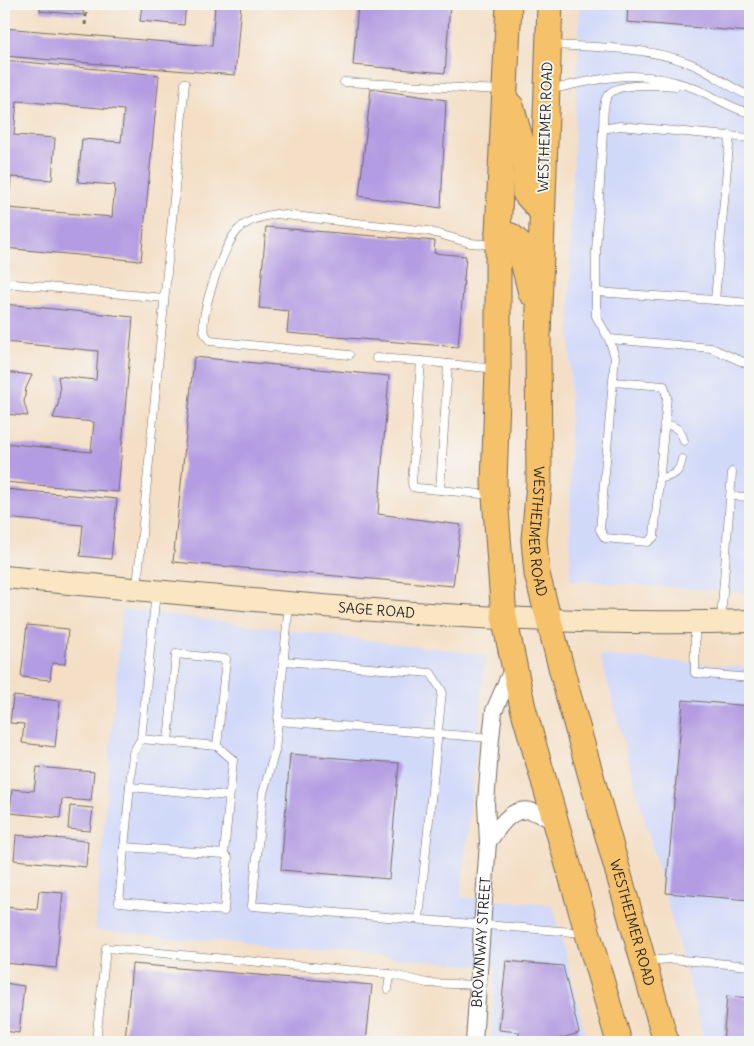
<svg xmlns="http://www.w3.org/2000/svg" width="754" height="1046" font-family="Delius,sans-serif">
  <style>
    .built { fill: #d1d9f9 }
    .building { fill: #b49ce2; fill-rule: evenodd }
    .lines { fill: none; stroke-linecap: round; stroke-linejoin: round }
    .service-casing { stroke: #716a61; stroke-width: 9 }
    .minor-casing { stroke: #716a61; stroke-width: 18 }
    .secondary-casing { stroke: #716a61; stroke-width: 24 }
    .primary-casing { stroke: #716a61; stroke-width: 27 }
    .path { stroke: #716a61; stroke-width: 3; stroke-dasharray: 4 4; stroke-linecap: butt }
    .service { stroke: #fff; stroke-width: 8 }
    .minor { stroke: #fff; stroke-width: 16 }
    .secondary { stroke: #fbe6c4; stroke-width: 22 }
    .primary { stroke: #f5c16b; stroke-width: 25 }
    .labels { text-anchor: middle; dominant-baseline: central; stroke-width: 4; stroke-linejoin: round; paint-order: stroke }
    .street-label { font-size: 14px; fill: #2b2b2b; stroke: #f6f6f2 }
  </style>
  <rect width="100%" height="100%" fill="#f6f6f2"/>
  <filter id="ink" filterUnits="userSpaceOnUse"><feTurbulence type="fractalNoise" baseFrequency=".02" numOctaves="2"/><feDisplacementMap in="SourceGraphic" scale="10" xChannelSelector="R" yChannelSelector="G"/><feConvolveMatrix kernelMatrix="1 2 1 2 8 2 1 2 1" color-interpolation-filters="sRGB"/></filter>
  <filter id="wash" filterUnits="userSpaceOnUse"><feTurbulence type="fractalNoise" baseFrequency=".0096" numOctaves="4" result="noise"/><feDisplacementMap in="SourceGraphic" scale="20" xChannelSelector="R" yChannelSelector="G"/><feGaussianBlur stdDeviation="1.12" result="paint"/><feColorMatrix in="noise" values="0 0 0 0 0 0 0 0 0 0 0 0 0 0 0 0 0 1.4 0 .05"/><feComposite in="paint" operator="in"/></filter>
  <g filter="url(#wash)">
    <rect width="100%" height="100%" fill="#f4dfc6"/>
    <g class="built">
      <polygon points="580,4 750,4 750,593 570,580 570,241"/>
      <polygon points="122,609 486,655 461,897 553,905 587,1042 491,1042 496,967 95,930"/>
      <polygon points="600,655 750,668 750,1042 705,1042"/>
    </g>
    <g id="blocks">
      <g class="building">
        <polygon points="40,4 84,4 83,15 40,11"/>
        <polygon points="142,4 186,4 184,25 140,21"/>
        <polygon points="215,4 241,4 235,75 4,56 4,28 212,46"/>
        <polygon points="358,4 450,4 445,73 353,65"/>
        <polygon points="628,4 750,4 750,32 627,22"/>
        <path d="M 4,60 L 159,75 L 141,261 L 4,248 ZM 17,101 L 124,110 L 121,142 L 82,139 L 78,182 L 115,185 L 112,217 L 8,208 L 11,177 L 52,180 L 55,138 L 14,135 Z"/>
        <polygon points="371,89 446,100 441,208 359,196"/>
        <polygon points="266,227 435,241 434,253 466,256 458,347 287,333 289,311 259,308"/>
        <polygon points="4,304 133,317 118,492 4,482 4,443 91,452 94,422 53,418 58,405 60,390 58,376 96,380 98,351 4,342"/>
        <polygon points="194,357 389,376 378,514 461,525 453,586 173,562"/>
        <polygon points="4,372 32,375 26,388 24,402 28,416 4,414"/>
        <polygon points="4,489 117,499 111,559 80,556 83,525 4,518"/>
        <polygon points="27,625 68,629 65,664 52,663 50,680 21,677"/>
        <polygon points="13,696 60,701 55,747 22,743 24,724 10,723"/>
        <polygon points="683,700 750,706 750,900 666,893"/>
        <polygon points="290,754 399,763 389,879 281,870"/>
        <polygon points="37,767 94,772 91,801 62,799 60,818 10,813 12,789 34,791"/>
        <polygon points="70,806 93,808 90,831 68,829"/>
        <polygon points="16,835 88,841 86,867 14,860"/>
        <polygon points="39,891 63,893 56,968 4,963 4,907 37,910"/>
        <polygon points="506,961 563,966 579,1033 558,1039 558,1042 518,1042 519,1032 499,1030"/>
        <polygon points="132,964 372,985 366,1042 125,1041"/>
        <polygon points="4,983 24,986 19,1033 4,1031"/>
        <polygon points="727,996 750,998 750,1042 723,1042"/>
      </g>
    </g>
  </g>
  <g filter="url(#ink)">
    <use href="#blocks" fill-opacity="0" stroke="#716a61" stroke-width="1"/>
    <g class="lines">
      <defs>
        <g id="service">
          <path d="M 552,45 C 598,47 646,47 689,63 C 711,71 729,88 750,96"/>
          <polyline points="344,82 501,90"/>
          <path d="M 552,89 C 605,78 637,67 691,87 C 711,94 729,108 750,113"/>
          <path d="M 603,129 C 604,119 602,103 608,95 C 617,82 662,85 676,86"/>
          <polyline points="4,283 164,298"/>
          <polyline points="596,292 715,300 730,135"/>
          <polyline points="715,300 750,303"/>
          <polyline points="609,339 711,348 750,365"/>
          <path d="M 349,355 L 210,341 C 208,338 205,335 204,331 C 200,313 224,244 238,230 C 247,220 263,216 276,214 L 428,231 L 470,243 L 495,245"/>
          <polyline points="376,358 421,361"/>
          <polyline points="613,382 664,386 667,397 654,537 648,542 605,538 600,530 615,357 609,339 596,316 596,252 603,129 620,126 750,138"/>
          <path d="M 664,424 C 676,426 681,430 684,441"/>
          <path d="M 659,479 C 673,475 679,475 682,459"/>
          <polyline points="440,490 448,364"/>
          <polyline points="492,495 418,488 413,487 412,483 421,361 496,369"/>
          <polyline points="730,496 750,497"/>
          <polyline points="137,587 185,83"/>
          <polyline points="156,592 141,739 133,753 119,902 224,911 228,858 224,854 233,760 217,746 226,659 176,654 168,742"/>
          <polyline points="289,604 275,751 263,793 252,906 585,933"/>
          <polyline points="721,620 732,472"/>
          <polyline points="695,623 695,673 750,678"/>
          <polyline points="284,661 431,673 442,691 419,919"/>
          <polyline points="278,721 491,738"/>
          <polyline points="141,739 217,746"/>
          <polyline points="130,787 229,796"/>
          <polyline points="124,847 224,854"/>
          <polyline points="646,961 671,959 750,966"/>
          <polyline points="388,989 390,974"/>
          <polyline points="96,1042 106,948 390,974 427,983 478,985"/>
        </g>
        <g id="minor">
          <path d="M 488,842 C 499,827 512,804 534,812 C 542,814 549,819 556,823"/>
          <path id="s1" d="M 474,1042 L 488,842 L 486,803 L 491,738 L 494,711 L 514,665"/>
        </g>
        <g id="secondary">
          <path id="s2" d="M 4,577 C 252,599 501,629 750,621"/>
        </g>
        <g id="primary">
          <polyline points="509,4 498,233 498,369 494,483 504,617 523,708 619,1042"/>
          <path id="s3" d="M 550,4 L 538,336 L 539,484 L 534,540 L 537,574 L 569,698 L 666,1042"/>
          <polyline points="511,106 526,159 525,193 542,212"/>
          <polyline points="498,233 511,236 518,242 531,293"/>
        </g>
      </defs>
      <use href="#service" class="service-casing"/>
      <use href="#minor" class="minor-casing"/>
      <use href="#secondary" class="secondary-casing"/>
      <use href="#primary" class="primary-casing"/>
      <polyline class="path" points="85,25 87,4"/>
      <use href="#service" class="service"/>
      <use href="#minor" class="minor"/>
      <use href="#secondary" class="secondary"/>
      <use href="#primary" class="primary"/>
    </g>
  </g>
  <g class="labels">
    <g class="street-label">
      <text transform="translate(545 127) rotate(-88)">WESTHEIMER ROAD</text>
      <text stroke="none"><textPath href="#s3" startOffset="528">WESTHEIMER ROAD</textPath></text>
      <text stroke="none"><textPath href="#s2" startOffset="374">SAGE ROAD</textPath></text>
      <text stroke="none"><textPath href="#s3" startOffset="932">WESTHEIMER ROAD</textPath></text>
      <text stroke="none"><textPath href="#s1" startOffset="100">BROWNWAY STREET</textPath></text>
    </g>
  </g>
  <rect width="754" height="1046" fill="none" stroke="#f6f6f2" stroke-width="20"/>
</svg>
